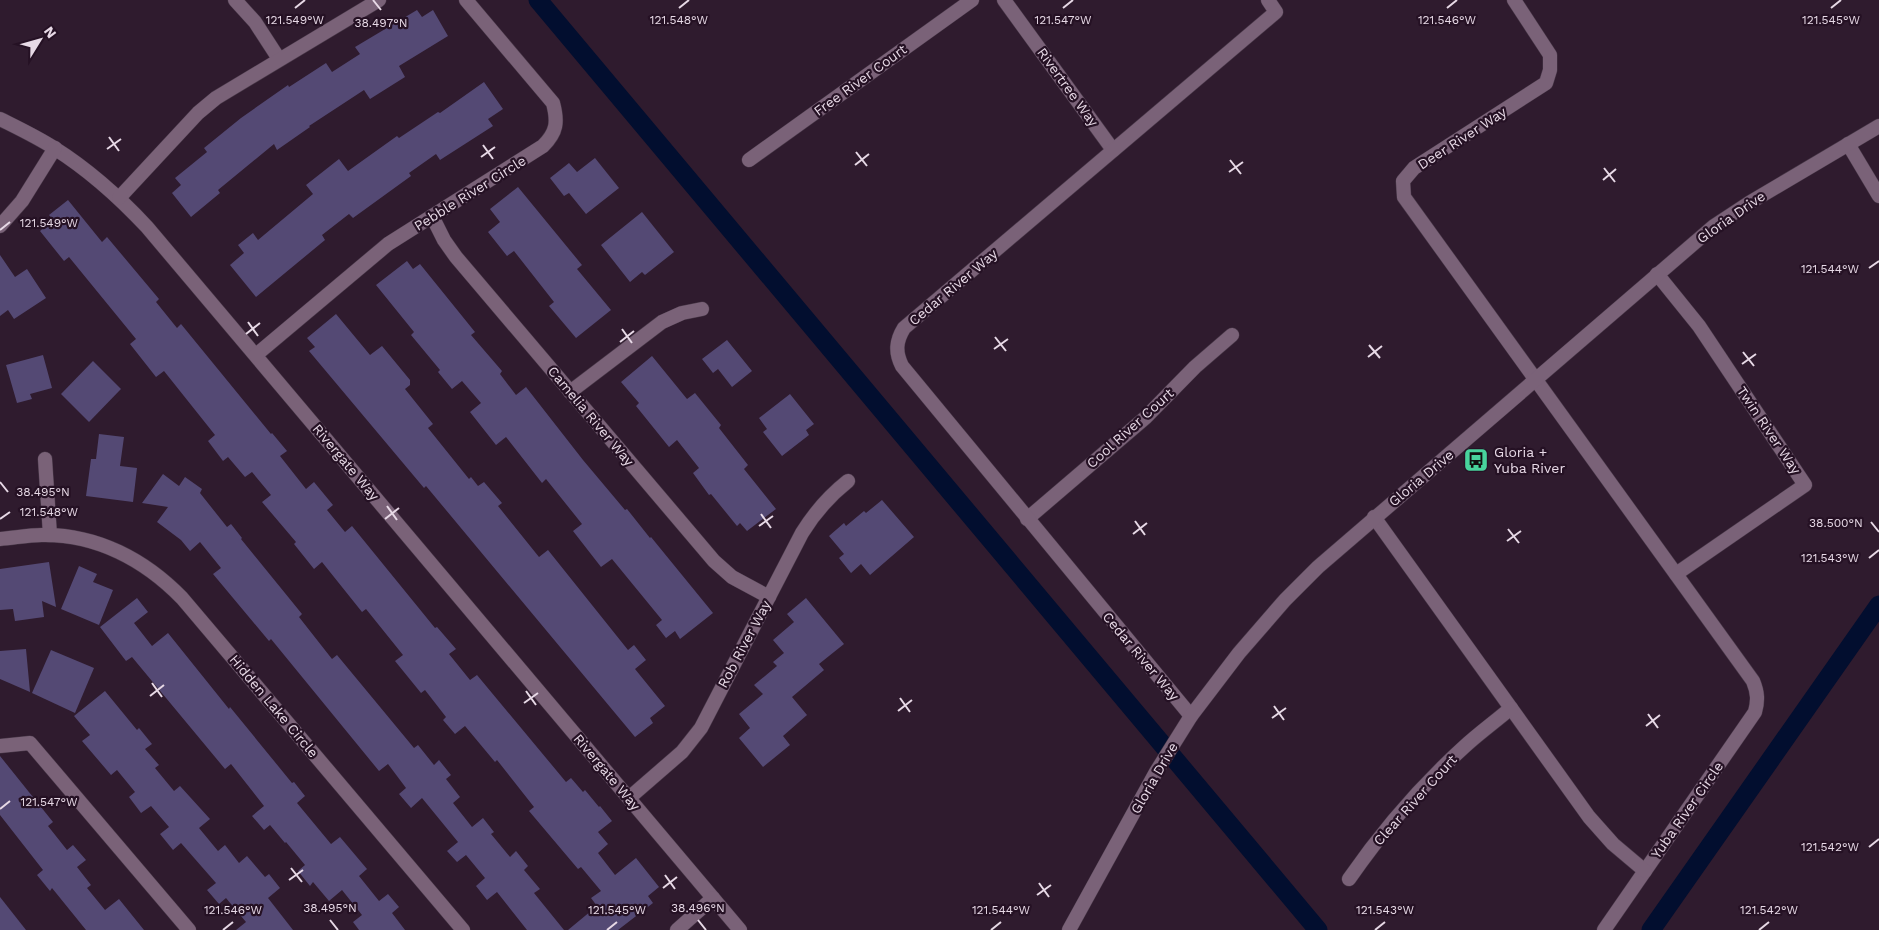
<svg xmlns="http://www.w3.org/2000/svg" width="1879" height="930" font-family="'Work Sans',sans-serif">
  <style>
    .lines { fill: none; stroke-linecap: round; stroke-linejoin: round }
    .canal { stroke: #020e2f; stroke-width: 19 }
    .building { fill: #544974 }
    .minor-casing { stroke: #483848; stroke-width: 15 }
    .tertiary-casing { stroke: #483848; stroke-width: 15 }
    .minor { stroke: #7a6278; stroke-width: 14 }
    .tertiary { stroke: #7a6278; stroke-width: 14 }
    .ticks { fill: none; stroke: #e7d9e6; stroke-width: 2 }
    .labels { text-anchor: middle; dominant-baseline: central; stroke-width: 4.5; stroke-linejoin: round; paint-order: stroke }
    .street-label { font-size: 14px; fill: #e7d9e6; stroke: #251124 }
    .poi-label { font-size: 14px; fill: #e7d9e6; stroke: #251124; text-anchor: start }
    .ticks-label { font-size: 12px; text-anchor: middle; fill: #e7d9e6; stroke: #251124; stroke-width: 4.5; stroke-linejoin: round; paint-order: stroke }
  </style>
  <rect width="100%" height="100%" fill="#2f1b2e"/>
  <g class="lines">
    <g class="canal">
      <polyline points="538,0 1318,930"/>
      <polyline points="1651,930 1879,605"/>
    </g>
  </g>
  <g class="building">
    <polygon points="417,10 422,17 433,10 448,36 399,66 405,77 370,99 364,90 309,126 310,127 277,150 274,144 218,190 220,193 191,217 172,193 181,185 175,178 207,152 204,148 241,118 288,85 289,87 326,63 332,72 360,54 355,47"/>
    <polygon points="484,82 503,109 488,119 493,126 440,160 436,154 409,173 411,176 353,218 349,214 322,235 325,240 256,297 230,265 244,253 238,245 253,233 258,240 313,194 306,185 339,159 348,171 397,136 399,138 438,112 440,113"/>
    <polygon points="595,158 619,188 586,214 569,193 564,196 550,178 569,163 577,172"/>
    <polygon points="518,187 582,265 577,269 611,310 576,338 549,306 554,302 514,251 507,256 488,232 500,222 490,209"/>
    <polygon points="68,200 102,242 107,237 159,299 156,302 177,328 181,324 271,434 272,433 287,451 280,456 306,489 314,482 333,505 327,510 345,532 352,526 435,628 437,627 456,649 449,654 470,680 477,675 566,782 571,778 583,792 585,790 599,807 600,806 612,821 598,832 608,844 598,853 615,875 636,858 659,887 648,896 653,903 618,930 568,930 597,906 591,898 601,891 581,867 578,869 529,811 534,807 497,760 495,762 465,726 455,734 443,720 446,717 425,690 421,693 395,661 403,655 366,609 362,612 322,562 314,569 294,544 296,542 262,502 271,495 252,472 245,477 228,457 223,461 208,441 215,435 164,371 156,377 130,344 136,339 69,257 64,261 40,231 53,220 49,215"/>
    <polygon points="642,212 674,252 645,275 642,272 630,282 601,245"/>
    <polygon points="0,255 15,277 27,269 46,298 14,319 8,310 0,316"/>
    <polygon points="407,261 413,269 420,264 475,332 471,335 502,371 500,374 516,395 526,387 583,460 625,510 627,509 650,538 651,537 713,613 680,639 675,631 666,638 656,625 662,620 612,559 601,567 573,531 582,524 546,479 542,483 506,437 496,445 470,412 481,403 462,381 452,389 438,372 440,370 411,335 414,332 376,285"/>
    <polygon points="336,314 370,355 382,346 410,380 410,385 405,389 433,424 428,428 469,479 471,477 478,486 484,482 502,503 498,506 539,557 548,550 628,650 634,645 646,660 635,669 665,706 650,718 653,723 635,737 426,486 424,488 309,351 315,347 307,338"/>
    <polygon points="727,340 752,371 732,387 718,369 713,373 702,359"/>
    <polygon points="43,355 52,388 30,394 32,399 17,403 6,365"/>
    <polygon points="652,356 687,399 695,393 721,425 719,428 748,465 744,469 776,509 747,531 740,523 737,526 711,494 709,495 693,473 699,468 677,440 669,447 636,406 639,403 621,382"/>
    <polygon points="93,361 121,389 89,422 61,394"/>
    <polygon points="790,394 814,424 806,430 809,435 782,456 763,432 767,429 759,418"/>
    <polygon points="99,434 124,437 120,466 137,468 133,502 86,496 91,459 96,459"/>
    <polygon points="163,474 179,486 185,477 202,489 200,493 227,527 231,524 242,538 241,539 302,614 299,617 332,659 337,655 414,748 418,745 434,765 439,760 451,775 446,779 460,797 453,803 472,827 483,818 494,832 491,834 510,857 516,851 528,866 524,870 540,889 534,893 564,930 527,930 497,892 487,900 476,886 485,878 466,855 457,862 447,851 458,842 422,798 411,808 399,794 406,788 388,764 379,771 271,639 269,641 213,574 221,568 200,542 190,551 181,540 157,522 168,507 142,503"/>
    <polygon points="882,500 914,537 870,575 861,564 851,573 839,558 844,554 829,536 844,523 846,526 864,511 866,513"/>
    <polygon points="49,562 56,607 42,601 44,617 15,621 13,609 0,610 0,569"/>
    <polygon points="79,566 97,574 93,582 113,590 99,625 61,609"/>
    <polygon points="137,598 148,612 134,623 152,646 168,633 229,709 230,707 292,783 294,782 305,796 297,803 331,844 340,837 367,869 359,876 379,901 388,894 399,907 392,913 405,930 359,930 353,922 362,915 342,890 329,901 313,882 310,886 298,871 305,865 286,842 285,843 270,825 264,830 252,816 264,806 231,764 225,769 132,657 126,661 100,627"/>
    <polygon points="806,598 844,644 819,664 824,670 792,697 807,715 783,736 790,745 763,767 739,738 750,728 739,714 763,694 754,685 777,666 773,662 784,653 773,640 794,622 787,614"/>
    <polygon points="26,649 30,692 0,679 0,651"/>
    <polygon points="51,650 94,668 75,713 32,693"/>
    <polygon points="105,691 137,730 139,728 152,744 145,749 159,765 155,768 174,791 180,786 210,819 199,828 218,851 225,845 239,863 247,856 265,877 269,874 280,888 268,898 293,930 236,930 246,922 226,898 219,904 207,890 216,883 181,843 173,850 160,834 169,827 151,806 141,813 129,797 135,792 117,770 111,775 82,741 90,735 74,716"/>
    <polygon points="0,756 53,822 48,826 67,850 73,845 86,860 77,867 91,885 87,888 105,910 119,899 144,930 86,930 52,888 50,891 37,875 43,870 0,815"/>
    <polygon points="0,897 26,930 0,930"/>
  </g>
  <g class="lines">
    <defs>
      <g id="minor">
        <polyline points="235,0 255,22 279,59"/>
        <polyline points="1004,0 1113,150"/>
        <path d="M 1514,0 L 1550,55 L 1550,70 L 1546,83 L 1414,168 L 1403,181 L 1404,197 L 1753,681 C 1758,693 1758,701 1755,712 L 1604,930"/>
        <path d="M 0,119 C 18,128 37,137 54,148 C 89,170 119,197 147,227 L 740,930"/>
        <polyline points="1848,144 1879,196"/>
        <polyline points="749,160 972,0"/>
        <polyline points="119,198 198,113 216,98 379,0"/>
        <polyline points="432,216 444,240 456,257 714,561 732,577 769,597"/>
        <polyline points="0,226 22,201 55,148"/>
        <polyline points="1657,274 1699,326 1805,485 1676,574"/>
        <path d="M 256,355 L 388,244 L 543,146 C 557,132 558,122 553,103 L 466,0"/>
        <polyline points="570,392 662,322 682,313 702,309"/>
        <polyline points="45,459 50,535"/>
        <polyline points="1374,517 1589,817 1613,844 1645,871"/>
        <polyline points="1027,519 1145,418 1195,367 1232,335"/>
        <path d="M 0,539 C 14,538 28,535 42,535 C 97,534 145,560 182,598 L 463,930"/>
        <path d="M 1191,716 L 902,366 C 895,352 896,341 904,328 L 1276,12 L 1268,0"/>
        <polyline points="0,746 30,743 189,930"/>
        <path d="M 629,798 L 682,752 L 701,728 L 802,533 C 815,512 829,496 848,481"/>
        <path d="M 1349,879 C 1383,830 1420,787 1464,747 C 1479,733 1496,721 1511,708"/>
        <polyline points="677,930 713,898"/>
      </g>
      <polyline id="tertiary" points="1069,930 1156,772 1191,716 1239,653 1285,600 1318,567 1714,226 1749,203 1879,126"/>
    </defs>
    <use href="#minor" class="minor-casing"/>
    <use href="#tertiary" class="tertiary-casing"/>
    <use href="#minor" class="minor"/>
    <use href="#tertiary" class="tertiary"/>
  </g>
  <path class="ticks" d="M 373,0 L 381,10M 295,8 L 305,0M 679,8 L 689,0M 1063,8 L 1073,0M 1447,8 L 1457,0M 1831,8 L 1841,0M 109,137 L 119,151M 483,145 L 493,159M 107,149 L 121,139M 856,152 L 867,166M 481,157 L 495,147M 1230,160 L 1241,174M 855,165 L 869,154M 1604,168 L 1615,182M 1229,172 L 1243,162M 1603,180 L 1616,169M 0,230 L 10,222M 1869,268 L 1879,261M 248,322 L 258,336M 622,329 L 632,343M 246,334 L 260,323M 995,337 L 1006,351M 620,342 L 634,331M 1369,345 L 1380,358M 994,349 L 1008,339M 1743,352 L 1754,366M 1368,357 L 1382,346M 1742,364 L 1756,354M 0,482 L 8,492M 387,506 L 397,520M 761,514 L 771,528M 0,519 L 10,512M 385,519 L 399,508M 1135,521 L 1145,535M 1871,522 L 1879,532M 759,526 L 773,516M 1508,529 L 1519,543M 1133,534 L 1147,523M 1507,541 L 1521,531M 1869,558 L 1879,550M 152,683 L 162,697M 526,691 L 536,705M 150,696 L 164,685M 900,698 L 910,712M 524,703 L 538,693M 1274,706 L 1284,720M 898,711 L 912,700M 1648,714 L 1658,728M 1272,718 L 1286,708M 1646,726 L 1660,715M 0,809 L 10,801M 1869,847 L 1879,839M 291,868 L 302,882M 665,875 L 675,889M 289,880 L 303,870M 1039,883 L 1049,897M 663,888 L 677,877M 1037,895 L 1051,885M 330,920 L 338,930M 698,920 L 706,930M 223,930 L 233,922M 607,930 L 617,922M 991,930 L 1001,922M 1375,930 L 1385,922M 1759,930 L 1769,922"/>
  <defs>
    <symbol id="bus-square" viewBox="-11 -11 22 22"><rect x="-9" y="-9" width="18" height="18" rx="4" fill="#48d49d" stroke="#251124"/><path d="M-5-6H5V4H4V6H2V4H-2V6H-4V4H-5ZM-3.5-4V0h7V-4ZM-3.5 1.2v1.5H-2V1.2ZM2 1.2v1.5H3.5V1.2Z" fill="#111"/></symbol>
  </defs>
  <g fill-rule="evenodd">
    <use href="#bus-square" x="1462" y="446" width="28" height="28"/>
  </g>
  <g class="labels">
    <g class="street-label">
      <text transform="translate(860 80) rotate(-36)">Free River Court</text>
      <text transform="translate(1068 87) rotate(54)">Rivertree Way</text>
      <text transform="translate(1462 138) rotate(-33)">Deer River Way</text>
      <text transform="translate(470 193) rotate(-32)">Pebble River Circle</text>
      <text transform="translate(1731 217) rotate(-35)">Gloria Drive</text>
      <text transform="translate(953 287) rotate(-40)">Cedar River Way</text>
      <text transform="translate(591 416) rotate(50)">Camelia River Way</text>
      <text transform="translate(1130 428) rotate(-42)">Cool River Court</text>
      <text transform="translate(1769 430) rotate(56)">Twin River Way</text>
      <text transform="translate(346 462) rotate(50)">Rivergate Way</text>
      <text transform="translate(1421 478) rotate(-40)">Gloria Drive</text>
      <text transform="translate(744 644) rotate(-62)">Rob River Way</text>
      <text transform="translate(1141 656) rotate(50)">Cedar River Way</text>
      <text transform="translate(274 706) rotate(50)">Hidden Lake Circle</text>
      <text transform="translate(607 772) rotate(50)">Rivergate Way</text>
      <text transform="translate(1154 778) rotate(-60)">Gloria Drive</text>
      <text transform="translate(1415 800) rotate(-48)">Clear River Court</text>
      <text transform="translate(1687 810) rotate(-55)">Yuba River Circle</text>
    </g>
    <g class="poi-label">
      <text x="1494" y="452">Gloria +<tspan x="1494" dy="16">Yuba River</tspan></text>
    </g>
  </g>
  <g class="ticks-label">
    <text x="295" y="24">121.549°W</text>
    <text x="679" y="24">121.548°W</text>
    <text x="1063" y="24">121.547°W</text>
    <text x="1447" y="24">121.546°W</text>
    <text x="1831" y="24">121.545°W</text>
    <text x="381" y="27">38.497°N</text>
    <text x="49" y="227">121.549°W</text>
    <text x="1830" y="273">121.544°W</text>
    <text x="43" y="496">38.495°N</text>
    <text x="49" y="516">121.548°W</text>
    <text x="1836" y="527">38.500°N</text>
    <text x="1830" y="562">121.543°W</text>
    <text x="49" y="806">121.547°W</text>
    <text x="1830" y="851">121.542°W</text>
    <text x="330" y="912">38.495°N</text>
    <text x="698" y="912">38.496°N</text>
    <text x="233" y="914">121.546°W</text>
    <text x="617" y="914">121.545°W</text>
    <text x="1001" y="914">121.544°W</text>
    <text x="1385" y="914">121.543°W</text>
    <text x="1769" y="914">121.542°W</text>
  </g>
  <g transform="translate(40 40) rotate(53)" stroke="#251124" stroke-width="4" paint-order="stroke">
  <path d="M0-4L9 19L0 12L-9 19Z" fill="#e7d9e6"/>
  <text y="-8" font-size="14" font-weight="bold" text-anchor="middle" fill="#e7d9e6">N</text>
  </g>
</svg>
